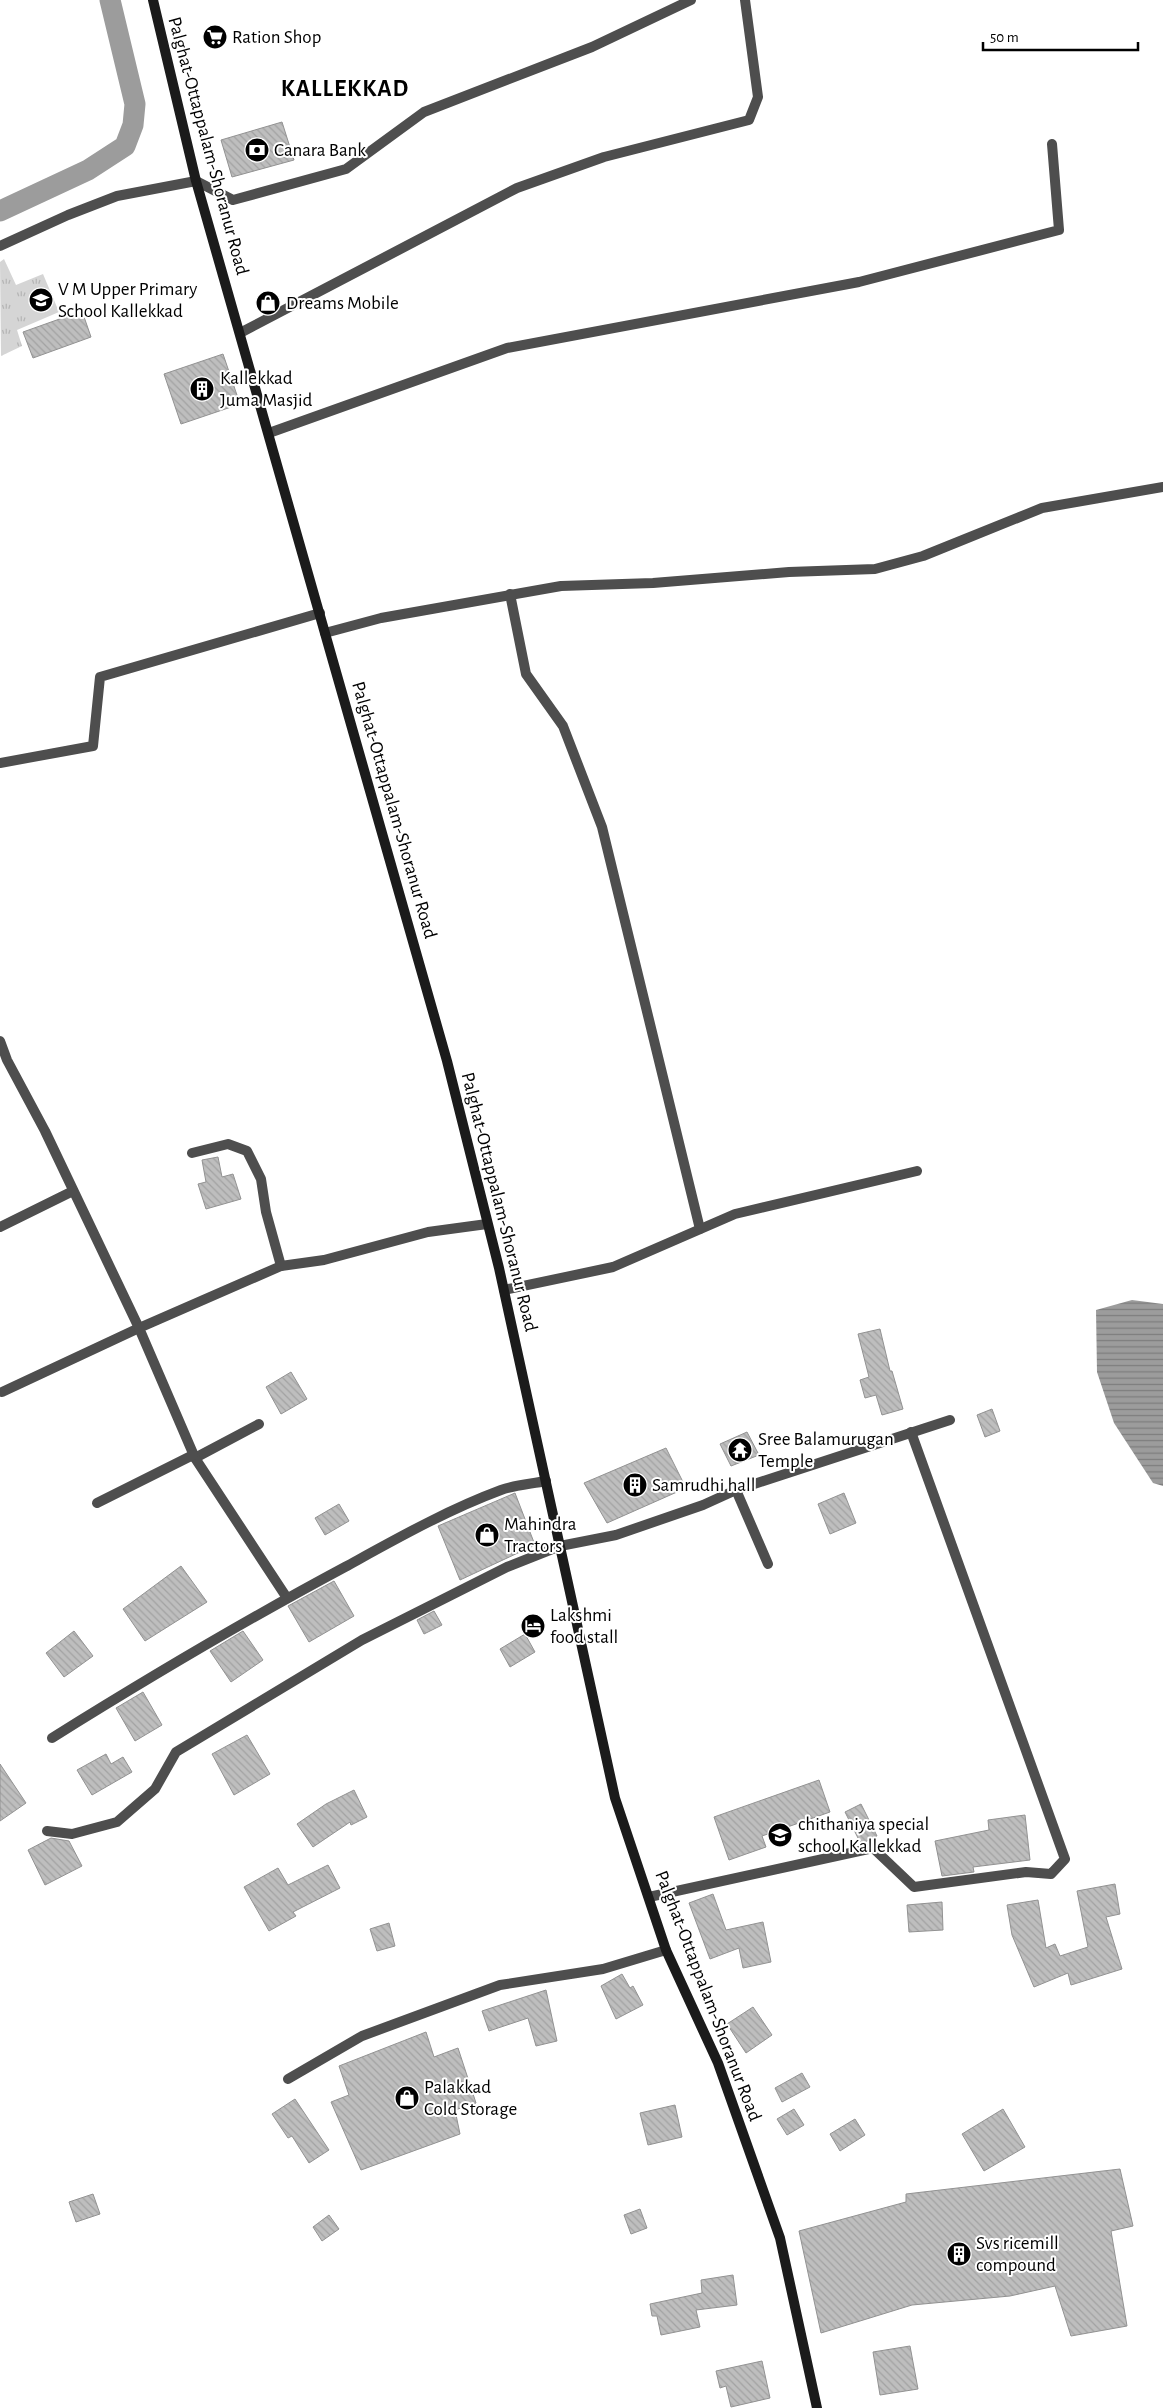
<svg xmlns="http://www.w3.org/2000/svg" width="1163" height="2408" font-family="'Alegreya Sans',sans-serif">
  <style>
    .grass { fill: url(#grass-tufts) }
    .water { fill: url(#water-rules) }
    .lines { fill: none; stroke-linecap: round; stroke-linejoin: round }
    .canal { stroke: #9c9c9c; stroke-width: 21 }
    .building { fill: url(#building-back-hatch); stroke: #929292 }
    .minor { stroke: #4e4e4e; stroke-width: 10 }
    .secondary { stroke: #1b1b1b; stroke-width: 10 }
    .labels { text-anchor: middle; dominant-baseline: central; stroke-width: 4; stroke-linejoin: round; paint-order: stroke }
    .poi-label { font-size: 19px; fill: #000; stroke: #fff; text-anchor: start }
    .street-label { font-size: 19px; fill: #000; stroke: #fff }
    .district-label { font-size: 24px; font-weight: bold; letter-spacing: 1px; fill: #000; stroke: #fff }
  </style>
  <defs>
    <pattern id="grass-tufts" width="24" height="20" patternUnits="userSpaceOnUse" patternTransform="scale(1.25)"><rect width="24" height="20" fill="#d5d5d5"/><path d="M3 7l-1-3M5 7V3M7 7l1-3M15 17l-1-3M17 17v-4M19 17l1-3" fill="none" stroke="#b5b5b5"/></pattern>
    <pattern id="water-rules" width="6" height="5" patternUnits="userSpaceOnUse" patternTransform="scale(1.25)"><rect width="6" height="5" fill="#9c9c9c"/><path d="M0 2.5h6" fill="none" stroke="#7d7d7d"/></pattern>
    <pattern id="building-back-hatch" width="6" height="6" patternUnits="userSpaceOnUse" patternTransform="scale(1.25)"><rect width="6" height="6" fill="#bebebe"/><path d="M-1 5l2 2M0 0l6 6M5-1l2 2" fill="none" stroke="#a2a2a2"/></pattern>
  </defs>
  <rect width="100%" height="100%" fill="#fff"/>
  <polygon class="grass" points="4,259 16,285 43,274 59,312 17,330 22,346 1,356 0,262"/>
  <polygon class="water" points="1132,1300 1163,1304 1163,1486 1153,1483 1114,1423 1097,1372 1096,1310"/>
  <g class="lines">
    <polyline class="canal" points="0,211 88,170 125,146 133,125 135,104 110,0"/>
  </g>
  <g class="building">
    <polygon points="282,122 294,160 232,177 221,140"/>
    <polygon points="82,311 91,337 33,358 23,332"/>
    <polygon points="223,354 240,404 181,424 164,374"/>
    <polygon points="218,1157 222,1177 233,1174 241,1199 206,1209 198,1184 206,1182 202,1160"/>
    <polygon points="880,1329 890,1371 892,1371 903,1409 882,1415 876,1395 865,1398 860,1380 869,1377 858,1334"/>
    <polygon points="291,1372 307,1399 281,1414 266,1387"/>
    <polygon points="992,1409 1000,1431 985,1437 977,1415"/>
    <polygon points="747,1432 759,1455 731,1466 720,1444"/>
    <polygon points="666,1448 686,1488 607,1523 584,1483"/>
    <polygon points="515,1493 535,1545 460,1580 438,1526"/>
    <polygon points="844,1493 856,1523 830,1534 818,1504"/>
    <polygon points="339,1504 349,1521 325,1535 315,1518"/>
    <polygon points="181,1566 207,1602 145,1641 123,1609"/>
    <polygon points="334,1581 354,1616 309,1642 288,1606"/>
    <polygon points="434,1611 442,1625 424,1634 417,1620"/>
    <polygon points="74,1631 93,1656 64,1677 46,1653"/>
    <polygon points="243,1631 263,1660 231,1682 210,1651"/>
    <polygon points="525,1634 535,1652 510,1667 500,1649"/>
    <polygon points="143,1692 162,1725 135,1741 116,1708"/>
    <polygon points="247,1735 270,1774 234,1795 212,1754"/>
    <polygon points="106,1754 111,1764 123,1757 132,1772 92,1795 77,1770"/>
    <polygon points="0,1764 26,1803 0,1821"/>
    <polygon points="819,1780 830,1812 762,1836 766,1847 729,1860 714,1817"/>
    <polygon points="354,1790 367,1817 351,1825 350,1822 313,1847 297,1824 326,1804"/>
    <polygon points="861,1804 877,1836 861,1844 845,1812"/>
    <polygon points="1025,1815 1030,1860 973,1867 974,1872 942,1876 935,1841 989,1830 988,1820"/>
    <polygon points="51,1838 69,1841 82,1866 45,1885 28,1850"/>
    <polygon points="328,1865 340,1888 293,1912 296,1916 269,1931 244,1887 278,1868 288,1885"/>
    <polygon points="1115,1884 1120,1914 1106,1917 1122,1969 1071,1985 1068,1973 1034,1987 1012,1935 1007,1905 1038,1900 1046,1948 1055,1944 1060,1956 1088,1947 1077,1891"/>
    <polygon points="713,1894 726,1930 763,1922 771,1962 743,1968 739,1948 710,1959 689,1903"/>
    <polygon points="942,1902 943,1930 909,1932 907,1905"/>
    <polygon points="389,1923 395,1946 377,1951 370,1929"/>
    <polygon points="622,1974 630,1988 633,1986 643,2005 616,2019 601,1986"/>
    <polygon points="546,1990 557,2041 536,2046 528,2018 489,2031 482,2011"/>
    <polygon points="753,2007 772,2035 746,2053 727,2024"/>
    <polygon points="426,2032 434,2057 458,2048 476,2103 455,2110 460,2134 361,2170 331,2102 349,2095 339,2066"/>
    <polygon points="802,2073 810,2087 782,2102 775,2088"/>
    <polygon points="295,2099 329,2150 309,2163 292,2136 288,2138 272,2114"/>
    <polygon points="675,2105 682,2137 648,2145 640,2113"/>
    <polygon points="794,2109 804,2125 787,2135 777,2119"/>
    <polygon points="1003,2109 1025,2147 984,2171 962,2134"/>
    <polygon points="855,2119 865,2135 840,2151 830,2134"/>
    <polygon points="1120,2169 1133,2226 1111,2231 1127,2326 1071,2336 1055,2286 1010,2296 912,2305 821,2333 799,2231 906,2202 906,2194"/>
    <polygon points="93,2194 100,2214 76,2222 69,2202"/>
    <polygon points="640,2209 647,2228 631,2234 624,2215"/>
    <polygon points="329,2215 339,2229 322,2241 313,2227"/>
    <polygon points="733,2275 737,2305 696,2310 700,2327 661,2335 657,2316 652,2316 650,2304 702,2293 701,2280"/>
    <polygon points="910,2346 918,2389 880,2395 873,2352"/>
    <polygon points="762,2361 770,2398 731,2407 726,2386 720,2388 716,2371"/>
  </g>
  <g class="lines">
    <g class="minor">
      <polyline points="0,246 68,215 117,196 196,181 233,200 346,169 424,112 592,47 691,0"/>
      <polyline points="240,333 517,188 604,157 749,120 758,97 745,0"/>
      <polyline points="269,433 507,348 859,282 1059,230 1052,144"/>
      <polyline points="510,594 526,674 563,726 602,827 700,1229"/>
      <polyline points="325,633 381,618 561,586 653,583 789,572 875,569 923,556 1042,508 1163,487"/>
      <polyline points="0,763 93,746 100,677 320,613"/>
      <polyline points="0,1041 7,1060 45,1131 139,1328 2,1392"/>
      <polyline points="192,1153 228,1144 247,1151 261,1179 266,1212 281,1266"/>
      <polyline points="0,1227 73,1191"/>
      <polyline points="504,1290 613,1267 735,1214 917,1171"/>
      <polyline points="259,1424 195,1458 139,1328 281,1266 324,1260 428,1232 487,1224"/>
      <polyline points="195,1458 287,1598"/>
      <polyline points="736,1490 768,1564"/>
      <polyline points="97,1503 193,1455"/>
      <path d="M 52,1738 C 148,1678 246,1620 345,1567 C 396,1539 447,1510 501,1490 C 515,1485 531,1484 546,1481"/>
      <polyline points="47,1831 72,1834 117,1822 155,1789 176,1752 362,1640 507,1567 560,1546 616,1535 703,1505 736,1490 950,1420"/>
      <polyline points="649,1897 873,1848 914,1887 1026,1872 1051,1874 1065,1859 911,1432"/>
      <polyline points="288,2079 362,2036 500,1985 603,1969 666,1950"/>
    </g>
    <polyline class="secondary" points="153,0 196,181 447,1061 499,1268 615,1798 666,1950 718,2063 780,2238 817,2408"/>
  </g>
  <defs>
    <symbol id="supermarket-disc" viewBox="-11 -11 22 22"><circle r="9.5" fill="#000" stroke="#fff"/><path d="M-6-5.5h2.5l.6 2H6L4.5 2H-2.5L-4.4-4H-6ZM-1.5 3.2a1.3 1.3 0 1 0 .1 0ZM3 3.2a1.3 1.3 0 1 0 .1 0Z" fill="#fff"/></symbol>
    <symbol id="bank-disc" viewBox="-11 -11 22 22"><circle r="9.5" fill="#000" stroke="#fff"/><path d="M-6-4H6V4H-6ZM0-2.3a2.3 2.3 0 1 0 0 4.6a2.3 2.3 0 1 0 0-4.6Z" fill="#fff"/></symbol>
    <symbol id="school-disc" viewBox="-11 -11 22 22"><circle r="9.5" fill="#000" stroke="#fff"/><path d="M0-5L7-2L0 1L-7-2ZM-4 1L0 2.5L4 1V4Q0 6-4 4Z" fill="#fff"/></symbol>
    <symbol id="shop-disc" viewBox="-11 -11 22 22"><circle r="9.5" fill="#000" stroke="#fff"/><path d="M-5-2.5h2.3a2.7 3.5 0 0 1 5.4 0H5L5.5 6h-11ZM-1.5-2.5h3a1.5 2.3 0 0 0-3 0Z" fill="#fff"/></symbol>
    <symbol id="building-disc" viewBox="-11 -11 22 22"><circle r="9.5" fill="#000" stroke="#fff"/><path d="M-4-6H4V6H1V3H-1V6H-4ZM-2.5-4.3h1.7v1.8h-1.7ZM.8-4.3h1.7v1.8H.8ZM-2.5-1h1.7V.8h-1.7ZM.8-1h1.7V.8H.8Z" fill="#fff"/></symbol>
    <symbol id="temple-disc" viewBox="-11 -11 22 22"><circle r="9.5" fill="#000" stroke="#fff"/><path d="M0-6L5-2H3V0L6.5 2.5H4V6H1.5V3h-3V6H-4V2.5H-6.5L-3 0V-2H-5Z" fill="#fff"/></symbol>
    <symbol id="hotel-disc" viewBox="-11 -11 22 22"><circle r="9.5" fill="#000" stroke="#fff"/><path d="M-6-4.5h1.5V1H6V5H4.5V3h-9V5H-6ZM-4 0a1.8 1.8 0 1 1 3.6 0ZM.5 0V-2.5h3Q6-2.5 6 0Z" fill="#fff"/></symbol>
  </defs>
  <g fill-rule="evenodd">
    <use href="#supermarket-disc" x="201" y="23" width="28" height="28"/>
    <use href="#bank-disc" x="243" y="136" width="28" height="28"/>
    <use href="#school-disc" x="27" y="286" width="28" height="28"/>
    <use href="#shop-disc" x="254" y="289" width="28" height="28"/>
    <use href="#building-disc" x="188" y="375" width="28" height="28"/>
    <use href="#temple-disc" x="726" y="1436" width="28" height="28"/>
    <use href="#building-disc" x="621" y="1471" width="28" height="28"/>
    <use href="#shop-disc" x="473" y="1521" width="28" height="28"/>
    <use href="#hotel-disc" x="519" y="1612" width="28" height="28"/>
    <use href="#school-disc" x="766" y="1821" width="28" height="28"/>
    <use href="#shop-disc" x="393" y="2084" width="28" height="28"/>
    <use href="#building-disc" x="945" y="2240" width="28" height="28"/>
  </g>
  <g class="labels">
    <g class="poi-label">
      <text x="232" y="37">Ration Shop</text>
      <text x="274" y="150">Canara Bank</text>
      <text x="58" y="289">V M Upper Primary<tspan x="58" dy="22">School Kallekkad</tspan></text>
      <text x="286" y="303">Dreams Mobile</text>
      <text x="220" y="378">Kallekkad<tspan x="220" dy="22">Juma Masjid</tspan></text>
      <text x="758" y="1439">Sree Balamurugan<tspan x="758" dy="22">Temple</tspan></text>
      <text x="652" y="1485">Samrudhi hall</text>
      <text x="504" y="1524">Mahindra<tspan x="504" dy="22">Tractors</tspan></text>
      <text x="550" y="1615">Lakshmi<tspan x="550" dy="22">food stall</tspan></text>
      <text x="798" y="1824">chithaniya special<tspan x="798" dy="22">school Kallekkad</tspan></text>
      <text x="424" y="2087">Palakkad<tspan x="424" dy="22">Cold Storage</tspan></text>
      <text x="976" y="2243">Svs ricemill<tspan x="976" dy="22">compound</tspan></text>
    </g>
    <g class="street-label">
      <text transform="translate(208 146) rotate(75)">Palghat-Ottappalam-Shoranur Road</text>
      <text transform="translate(394 810) rotate(74)">Palghat-Ottappalam-Shoranur Road</text>
      <text transform="translate(499 1202) rotate(76)">Palghat-Ottappalam-Shoranur Road</text>
      <text transform="translate(708 1996) rotate(69)">Palghat-Ottappalam-Shoranur Road</text>
    </g>
    <g class="district-label">
      <text x="345" y="89">KALLEKKAD</text>
    </g>
  </g>
  <path d="M983 42v8h155v-8" fill="none" stroke="#000000" stroke-width="2.5"/>
  <text x="990" y="42" font-size="15" fill="#000000" stroke="#ffffff" stroke-width="4" paint-order="stroke">50 m</text>
</svg>
